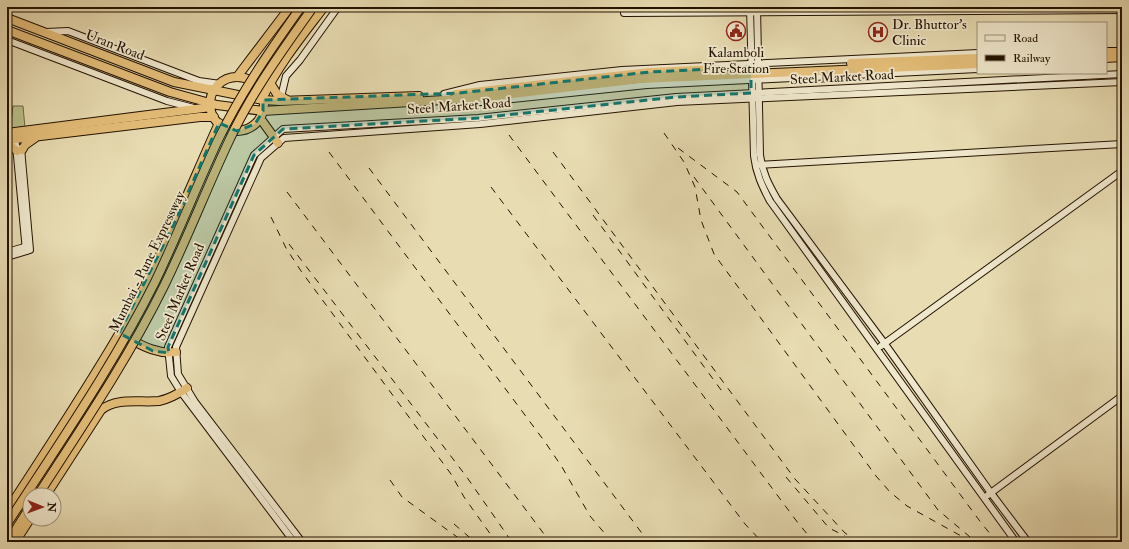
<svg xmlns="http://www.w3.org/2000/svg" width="1129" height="549" font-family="'IM FELL Double Pica',serif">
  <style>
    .green { fill: #b9bf8a; stroke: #6e6845 }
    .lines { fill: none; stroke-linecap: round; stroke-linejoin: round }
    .secondary-casing { stroke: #231200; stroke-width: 8 }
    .highway-casing { stroke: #231200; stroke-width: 10 }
    .secondary { stroke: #f0e8cd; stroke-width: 6 }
    .highway { stroke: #e4be79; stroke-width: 8 }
    .rail { stroke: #231200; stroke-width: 1; stroke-dasharray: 7 7; stroke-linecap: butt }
    .highway-bridge-casing { stroke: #231200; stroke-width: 10; stroke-linecap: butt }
    .highway-bridge { stroke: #e4be79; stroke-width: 8 }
    .marked { fill: #0f766e; fill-opacity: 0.2; stroke: #0f766e; stroke-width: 3; stroke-dasharray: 8 5; stroke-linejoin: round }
    .labels { text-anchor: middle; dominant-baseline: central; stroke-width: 3.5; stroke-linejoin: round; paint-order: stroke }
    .poi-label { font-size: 14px; fill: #231200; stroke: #f0e8cd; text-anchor: start }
    .street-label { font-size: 14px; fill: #231200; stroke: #f0e8cd }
  </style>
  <rect width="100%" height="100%" fill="#e8dcb2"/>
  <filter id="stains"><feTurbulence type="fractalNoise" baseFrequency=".005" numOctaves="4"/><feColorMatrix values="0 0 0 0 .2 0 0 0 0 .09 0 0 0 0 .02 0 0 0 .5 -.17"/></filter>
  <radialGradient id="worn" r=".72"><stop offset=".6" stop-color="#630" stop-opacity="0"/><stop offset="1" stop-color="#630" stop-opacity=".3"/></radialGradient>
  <polygon class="green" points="13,106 23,106 25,128 10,130"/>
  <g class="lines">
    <defs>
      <g id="secondary">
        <polyline points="624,7 624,13 1122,10"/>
        <path d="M 750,7 L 754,156 C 756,173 762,186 770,201 L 1016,542"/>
        <path d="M 757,7 L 760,155 C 762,172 769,185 777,199 L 885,344 L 991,493 L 1028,542"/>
        <polyline points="46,32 68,31 199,81 220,84"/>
        <polyline points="7,40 167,101 194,108"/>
        <polyline points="444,94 480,85 622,70 978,53"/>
        <polyline points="281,97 286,76 300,60 338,7"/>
        <polyline points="464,102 485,102 647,85 978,69"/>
        <polyline points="15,135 26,251"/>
        <polyline points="757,165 1122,144"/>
        <polyline points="7,252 28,246"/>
        <polyline points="7,257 30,250 21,148"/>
        <polyline points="881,346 1122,171"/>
        <polyline points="988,495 1122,396"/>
        <polyline points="294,542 181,392 171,376 168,347 254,155 283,129 478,118 676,97 1122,74"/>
        <polyline points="302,542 195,402 178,374 176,347 261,158 284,138 480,124 677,102 1122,82"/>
      </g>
      <g id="highway">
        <polyline points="7,18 174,82 263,100 280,101 419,96"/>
        <polyline points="7,30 170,92 217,105 263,111 477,98 640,79 978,64"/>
        <polyline points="1106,52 1122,52"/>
        <polyline points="1106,58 1122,57"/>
        <polyline points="851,63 978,58"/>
        <polyline points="237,77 290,7"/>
        <circle cx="237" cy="104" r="27"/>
        <polyline points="270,83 277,94 287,100"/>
        <polyline points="456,94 650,72 719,69"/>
        <path d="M 263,97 C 279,64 302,36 324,7"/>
        <polyline points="260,118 278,143"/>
        <polyline points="7,133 211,107"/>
        <polyline points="7,140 200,117 214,117"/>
        <polyline points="7,143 17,151"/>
        <polyline points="22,150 25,145 35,138"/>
        <path d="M 120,334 C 138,343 155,355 176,352"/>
        <path d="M 46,495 L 101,410 C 117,397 140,403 159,401 C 169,399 178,394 187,388"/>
        <path d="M 7,511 C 45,452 84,394 119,334 C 158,267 187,194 219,123"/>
        <polyline points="8,542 30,507"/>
        <polyline points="15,542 30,519"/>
      </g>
    </defs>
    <use href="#secondary" class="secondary-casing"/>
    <use href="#highway" class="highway-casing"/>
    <use href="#secondary" class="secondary"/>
    <use href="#highway" class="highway"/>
    <g class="rail">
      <polyline points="664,133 684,162 695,187 701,220 714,254 876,476 890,492 907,506 972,542"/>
      <polyline points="509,135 798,523 814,542"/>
      <polyline points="678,148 737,192 982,524 997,542"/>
      <polyline points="329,152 545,442 562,467 590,516 612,542"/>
      <polyline points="553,152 795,479 845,533 858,542"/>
      <polyline points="369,168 644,536"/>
      <polyline points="694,177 938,510 970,537"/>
      <polyline points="491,187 745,524 762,542"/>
      <polyline points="287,192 550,542"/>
      <polyline points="593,215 724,394"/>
      <polyline points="271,217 286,248 301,271 451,474 464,497 496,542"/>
      <polyline points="289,244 466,476 512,542"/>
      <polyline points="786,477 829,528 845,536"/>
      <polyline points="390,480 402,497 464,542"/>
      <polyline points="454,524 475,542"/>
    </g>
    <defs>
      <g id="highway-bridge">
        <path d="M 38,495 C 82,427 128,359 164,286 C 187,239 206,190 228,143 C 250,95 281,52 311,10"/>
        <path d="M 7,524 C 58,445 113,366 155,282 C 178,234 197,185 219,138 C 242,91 271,49 301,7"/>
      </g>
    </defs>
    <use href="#highway-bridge" class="highway-bridge-casing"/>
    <use href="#highway-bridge" class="highway-bridge"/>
  </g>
  <path class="marked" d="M 751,67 L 751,93 L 676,97 L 478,118 L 283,129 L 254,155 L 168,347 L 169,353 L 153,351 L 119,333 L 175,222 L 219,123 L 237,131 L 255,124 L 263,111 L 263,100 L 459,93 L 650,72 Z"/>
  <defs>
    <symbol id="civic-ring" viewBox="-11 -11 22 22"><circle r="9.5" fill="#f0e8cd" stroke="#8f2418" stroke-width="1.5"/><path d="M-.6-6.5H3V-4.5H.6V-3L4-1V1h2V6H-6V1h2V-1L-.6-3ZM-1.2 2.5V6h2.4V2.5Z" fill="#8f2418"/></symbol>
    <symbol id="hospital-ring" viewBox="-11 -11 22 22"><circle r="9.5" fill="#f0e8cd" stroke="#8f2418" stroke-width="1.5"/><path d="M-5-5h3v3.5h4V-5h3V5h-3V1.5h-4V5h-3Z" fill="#8f2418"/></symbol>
  </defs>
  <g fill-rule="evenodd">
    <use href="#civic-ring" x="725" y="20" width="22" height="22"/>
    <use href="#hospital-ring" x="867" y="21" width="22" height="22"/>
  </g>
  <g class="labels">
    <g class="poi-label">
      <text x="892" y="24">Dr. Bhuttor's<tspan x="892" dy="16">Clinic</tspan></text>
      <text x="736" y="52" text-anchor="middle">Kalamboli<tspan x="736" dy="16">Fire Station</tspan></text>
    </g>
    <g class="street-label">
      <text transform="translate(115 45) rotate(21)">Uran Road</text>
      <text transform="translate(842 77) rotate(-3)">Steel Market Road</text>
      <text transform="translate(459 106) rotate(-4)">Steel Market Road</text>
      <text transform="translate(147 262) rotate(-64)">Mumbai - Pune Expressway</text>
      <text transform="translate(180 292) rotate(-67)">Steel Market Road</text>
    </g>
  </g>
  <rect width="1129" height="549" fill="none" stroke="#e8dcb2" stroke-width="24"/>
  <rect x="8" y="8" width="1113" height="533" fill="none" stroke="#231200" stroke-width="2"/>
  <rect x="12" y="12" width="1105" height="525" fill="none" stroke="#231200"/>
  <rect x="977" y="22" width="130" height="52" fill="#f0e8cd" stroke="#9e927b"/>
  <rect x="985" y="35" width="20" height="6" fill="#f0e8cd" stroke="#9e927b"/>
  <text x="1013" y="42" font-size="12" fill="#231200">Road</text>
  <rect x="985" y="55" width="20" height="6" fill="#231200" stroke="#9e927b"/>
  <text x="1013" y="62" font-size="12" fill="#231200">Railway</text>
  <g transform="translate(42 507) rotate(91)"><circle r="19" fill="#f0e8cd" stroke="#9e927b"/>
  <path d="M0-3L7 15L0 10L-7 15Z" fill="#8f2418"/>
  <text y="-6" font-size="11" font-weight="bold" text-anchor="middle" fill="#231200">N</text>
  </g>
  <rect width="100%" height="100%" filter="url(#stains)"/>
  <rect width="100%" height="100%" fill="url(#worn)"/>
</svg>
